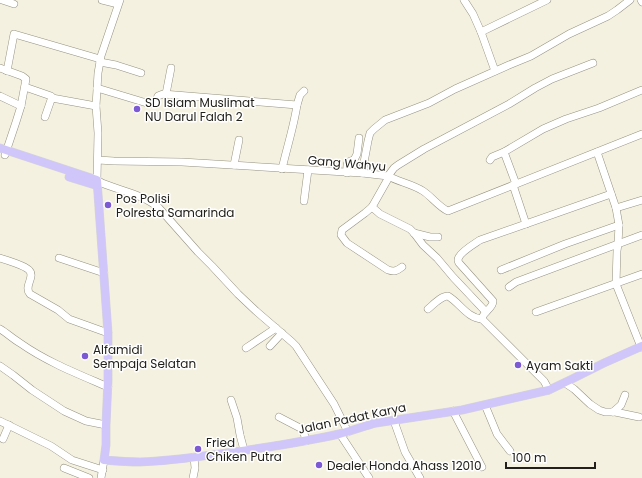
<svg xmlns="http://www.w3.org/2000/svg" width="642" height="478" font-family="Poppins,sans-serif">
  <style>
    .lines { fill: none; stroke-linecap: round; stroke-linejoin: round }
    .minor-casing { stroke: #959282; stroke-width: 8 }
    .major-casing { stroke: #d7d7d6; stroke-width: 9 }
    .minor { stroke: #fff; stroke-width: 7 }
    .major { stroke: #d0c6f9; stroke-width: 8 }
    .poi-dot { fill: #7c5ad4; stroke: #fff; stroke-width: 1.5 }
    .labels { text-anchor: middle; dominant-baseline: central; stroke-width: 3; stroke-linejoin: round; paint-order: stroke }
    .poi-label { font-size: 12px; fill: #22201a; stroke: #fff; text-anchor: start }
    .street-label { font-size: 12px; fill: #22201a; stroke: #fff }
  </style>
  <rect width="100%" height="100%" fill="#f5f1e0"/>
  <g class="lines">
    <defs>
      <g id="minor">
        <polyline points="2,0 14,4"/>
        <polyline points="102,0 118,4"/>
        <path d="M 120,0 L 101,56 L 98,73 L 96,106 L 98,133 L 97,180 L 102,183 C 121,191 142,194 159,208 L 198,252 L 212,266 L 238,294 L 256,311 L 292,342 L 296,346 L 334,404 L 348,432"/>
        <polyline points="464,0 473,14 481,32 495,71"/>
        <polyline points="641,0 642,2"/>
        <polyline points="481,32 547,0"/>
        <polyline points="100,62 116,65 141,73"/>
        <polyline points="0,68 22,76 26,79 21,106 16,122 5,155"/>
        <polyline points="7,71 14,34 100,59"/>
        <polyline points="25,87 51,96 52,97 45,117"/>
        <path d="M 97,88 L 150,104 L 154,104 L 158,96 L 163,94 L 297,105 C 294,126 287,147 282,169"/>
        <polyline points="166,94 171,68"/>
        <polyline points="0,96 21,106"/>
        <polyline points="52,98 96,106"/>
        <polyline points="297,105 300,95 304,91"/>
        <polyline points="597,152 616,208 619,225 618,244 617,251 616,284 641,347"/>
        <path d="M 98,160 L 114,161 L 182,162 L 362,173 L 388,176 C 399,182 412,184 423,191 C 431,196 440,208 448,211 L 642,134"/>
        <polyline points="490,160 492,157 504,152"/>
        <polyline points="234,165 239,140"/>
        <path d="M 347,173 C 347,165 345,162 354,160 L 357,154 L 359,138"/>
        <polyline points="362,173 368,141 370,133 374,129 385,120 429,103 455,89 509,65 531,56 569,34 608,16 617,10 630,0"/>
        <polyline points="388,176 394,168 398,165 424,149 509,104 535,88 552,79 593,63"/>
        <polyline points="389,177 372,207 380,214 410,229 414,233 423,245 437,258 453,277 486,312"/>
        <polyline points="516,184 504,152 543,129 566,119 599,108 642,90"/>
        <polyline points="513,185 526,224"/>
        <polyline points="304,201 308,170"/>
        <path d="M 372,207 L 365,213 L 342,230 L 341,235 L 347,243 L 388,270 C 394,272 397,271 402,267"/>
        <polyline points="616,208 642,200"/>
        <polyline points="414,233 430,237 438,237"/>
        <path d="M 0,258 C 7,260 25,266 29,270 C 36,277 23,286 30,294 L 58,310 L 69,319 L 108,333"/>
        <polyline points="59,258 104,273"/>
        <polyline points="501,270 565,244 619,225"/>
        <polyline points="509,287 516,282 642,235"/>
        <path d="M 428,309 C 434,304 441,296 448,296 C 460,303 467,318 482,319"/>
        <polyline points="536,312 642,274"/>
        <path d="M 0,329 C 7,333 13,339 20,343 C 47,362 78,374 108,387"/>
        <polyline points="270,346 282,333"/>
        <polyline points="246,348 276,328"/>
        <polyline points="0,366 13,375 32,390 64,411 86,421 106,425"/>
        <polyline points="565,383 574,389 590,404 599,410 605,412 615,412 639,417"/>
        <path d="M 549,390 L 544,381 L 482,319 C 483,311 493,309 493,301 L 459,263 C 458,261 457,260 459,257 C 462,251 474,244 480,240 L 611,194"/>
        <polyline points="231,400 237,418 240,435 244,450"/>
        <polyline points="485,405 497,434 510,451"/>
        <polyline points="453,411 482,467"/>
        <polyline points="613,412 621,405 625,395"/>
        <polyline points="279,417 302,429 304,433 306,441"/>
        <polyline points="0,421 51,446 72,460 103,470"/>
        <polyline points="394,421 405,452 420,478"/>
        <polyline points="340,434 369,478"/>
        <polyline points="3,439 9,425"/>
        <polyline points="64,468 89,478"/>
        <polyline points="101,478 104,460"/>
        <polyline points="193,478 195,468 194,457"/>
      </g>
      <g id="major">
        <path d="M 0,148 L 97,180 L 108,333 L 108,380 L 106,425 L 106,445 L 104,460 C 116,461 128,462 140,462 C 172,461 203,456 234,452 C 269,447 304,442 339,434 C 352,431 364,426 376,423 L 462,410 L 549,390 L 572,379 L 604,363 L 642,346"/>
        <polyline points="69,177 95,185"/>
      </g>
    </defs>
    <use href="#minor" class="minor-casing"/>
    <use href="#major" class="major-casing"/>
    <use href="#minor" class="minor"/>
    <use href="#major" class="major"/>
  </g>
  <g class="poi-dot">
    <circle cx="137" cy="109" r="4"/>
    <circle cx="108" cy="205" r="4"/>
    <circle cx="85" cy="356" r="4"/>
    <circle cx="518" cy="365" r="4"/>
    <circle cx="198" cy="449" r="4"/>
    <circle cx="319" cy="465" r="4"/>
  </g>
  <g class="labels">
    <g class="poi-label">
      <text x="145" y="102">SD Islam Muslimat<tspan x="145" dy="14">NU Darul Falah 2</tspan></text>
      <text x="116" y="198">Pos Polisi<tspan x="116" dy="14">Polresta Samarinda</tspan></text>
      <text x="93" y="349">Alfamidi<tspan x="93" dy="14">Sempaja Selatan</tspan></text>
      <text x="526" y="365">Ayam Sakti</text>
      <text x="206" y="442">Fried<tspan x="206" dy="14">Chiken Putra</tspan></text>
      <text x="327" y="465">Dealer Honda Ahass 12010</text>
    </g>
    <g class="street-label">
      <text transform="translate(347 163) rotate(5)">Gang Wahyu</text>
      <text transform="translate(352 418) rotate(-12)">Jalan Padat Karya</text>
    </g>
  </g>
  <path d="M506 462v6h89v-6" fill="none" stroke="#22201a" stroke-width="2"/>
  <text x="512" y="462" font-size="12" fill="#22201a" stroke="#ffffff" stroke-width="3" paint-order="stroke">100 m</text>
</svg>
